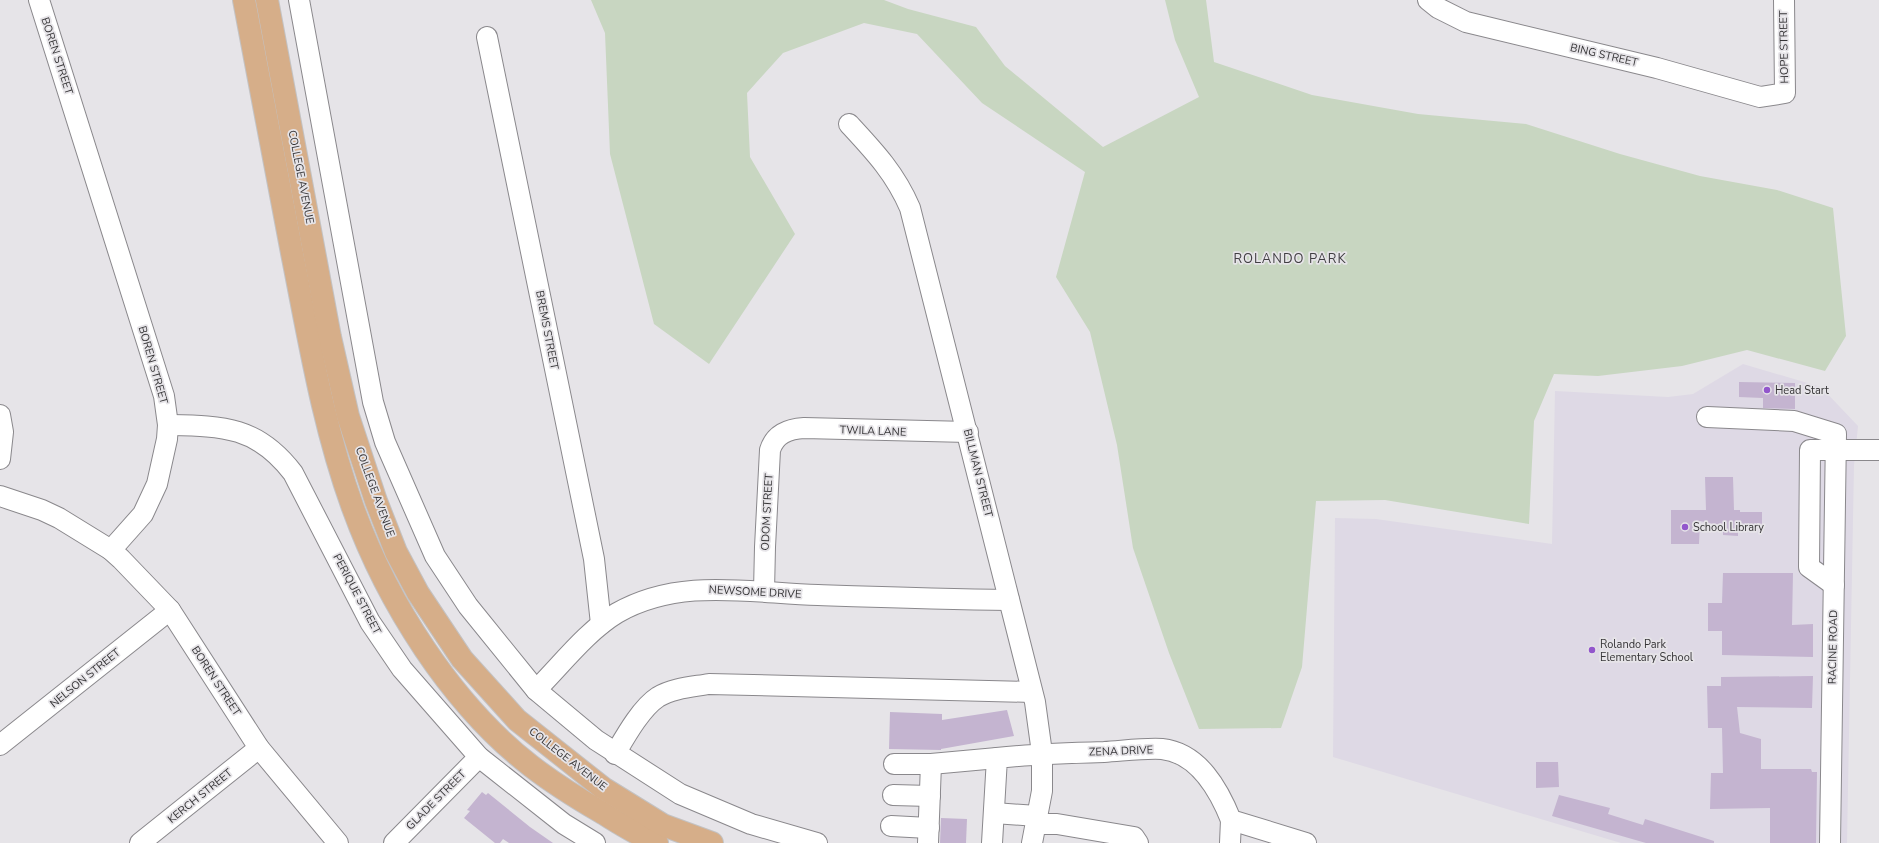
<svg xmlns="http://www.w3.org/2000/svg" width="1879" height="843" font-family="'Nunito Sans',sans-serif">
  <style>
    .built { fill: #ded9e5 }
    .green { fill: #c8d6c1 }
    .building { fill: #c4b4d0 }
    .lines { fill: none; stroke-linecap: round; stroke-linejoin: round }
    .minor-casing { stroke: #8a888c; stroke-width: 22 }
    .major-casing { stroke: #c3c2c3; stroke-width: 24 }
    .minor { stroke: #fff; stroke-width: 20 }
    .major { stroke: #d6ae89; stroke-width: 22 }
    .poi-dot { fill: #9256cc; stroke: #e6e4e8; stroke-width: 1.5 }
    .labels { text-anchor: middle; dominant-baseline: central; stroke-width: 3.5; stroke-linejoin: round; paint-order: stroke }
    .street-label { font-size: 11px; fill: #363537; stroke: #e6e4e8 }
    .poi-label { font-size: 11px; fill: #363537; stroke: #e6e4e8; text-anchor: start }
    .quarter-label { font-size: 13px; letter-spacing: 1px; fill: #413f43; stroke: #e6e4e8 }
  </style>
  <rect width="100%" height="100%" fill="#e6e4e8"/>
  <polygon class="built" points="1743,364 1821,387 1858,426 1854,465 1847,843 1621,843 1333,757 1335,518 1376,519 1552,544 1555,391 1668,397 1693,394"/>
  <polygon class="green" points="591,0 884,0 908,9 976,27 1005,66 1103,147 1199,97 1175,40 1165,0 1206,0 1214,62 1312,95 1418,114 1526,124 1620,154 1700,176 1777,190 1833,208 1846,336 1825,371 1747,350 1682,366 1598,376 1554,374 1534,421 1529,524 1385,500 1316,501 1302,667 1281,728 1199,729 1169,653 1133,548 1117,445 1090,332 1056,277 1085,172 982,103 917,34 864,23 783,53 747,93 750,157 795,234 709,364 654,324 610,154 605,33"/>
  <g class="building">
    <polygon points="1739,382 1795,383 1795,409 1763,408 1763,398 1739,397"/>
    <polygon points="1705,477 1733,477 1734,510 1740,510 1740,512 1762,512 1762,529 1748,527 1748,531 1738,530 1738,536 1723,535 1723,526 1700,521 1699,544 1671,544 1671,510 1706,510"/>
    <polygon points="1723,573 1793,573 1792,625 1813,624 1813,657 1722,655 1722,631 1708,631 1708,603 1722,603"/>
    <polygon points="1813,676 1812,708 1737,707 1740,733 1761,739 1761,769 1811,769 1812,772 1817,772 1816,843 1770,843 1770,808 1710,809 1711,773 1723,773 1722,728 1708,728 1707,686 1721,686 1721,677"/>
    <polygon points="1007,710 1014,736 941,749 941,750 889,749 890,712 942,714 942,720"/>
    <polygon points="1536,762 1558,762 1559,787 1536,788"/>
    <polygon points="482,792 486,795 488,793 530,827 553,843 509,843 503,839 500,843 495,843 464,818 470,811 467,810"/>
    <polygon points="1559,795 1610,808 1608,814 1643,825 1645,819 1714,841 1714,843 1646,843 1552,816"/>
    <polygon points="941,818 967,819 966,843 940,843"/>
  </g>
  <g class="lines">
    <defs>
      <g id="minor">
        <polyline points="39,0 164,396 168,425 167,439 157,484 143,514 111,550"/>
        <polyline points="299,0 373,402 385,442 435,556 468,606 536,690 596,740 680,794 751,824 817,843"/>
        <polyline points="1428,0 1438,8 1466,22 1657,68 1760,97 1785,93 1784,0"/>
        <polyline points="487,37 594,559 601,624"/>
        <path d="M 849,124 C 874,151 895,173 910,208 L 1035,702 L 1042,753 L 1042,791 L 1032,843"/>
        <polyline points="0,415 3,432 0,459"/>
        <polyline points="1707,417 1794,421 1836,434 1830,843"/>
        <path d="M 168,425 C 223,426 257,426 293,473 L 370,622 L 402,669 L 479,757 L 564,824 L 595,843"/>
        <polyline points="0,496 42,510 59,518 111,550 121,559 170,610 259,748 338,843"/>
        <polyline points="1834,585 1809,567 1810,450 1879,450"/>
        <path d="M 764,591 L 765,547 L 770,450 C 775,434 788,429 804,428 L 968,432"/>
        <path d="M 536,690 C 561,665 587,631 617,613 C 680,577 750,593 818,595 C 882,597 945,599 1009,600"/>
        <polyline points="0,745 170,610"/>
        <path d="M 615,754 C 625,737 641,708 658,697 C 673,688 692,687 709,684 L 1032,692"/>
        <polyline points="894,764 931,764 997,758"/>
        <polyline points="893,795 930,796"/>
        <polyline points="994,813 1037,816"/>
        <polyline points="1036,824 1057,824 1134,837 1138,843"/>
        <polyline points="891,826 929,828"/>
        <polyline points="140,843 259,748"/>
        <polyline points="394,843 479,757"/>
        <polyline points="928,843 931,764"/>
        <path d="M 992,843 L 997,758 C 1032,754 1068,753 1104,752 C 1122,751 1143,748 1162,749 C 1199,753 1219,790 1231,820 L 1306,843"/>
        <polyline points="1230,843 1231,820"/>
      </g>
      <g id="major">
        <path d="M 244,0 C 260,84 276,169 292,253 C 309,338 323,426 353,508 C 387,602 451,704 531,766 C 553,783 577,798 601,812 C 619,823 637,835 657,843"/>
        <polyline points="267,0 330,337 348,416 376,501 396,552 418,593 462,659 517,720 603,788 663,825 712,843"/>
      </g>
    </defs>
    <use href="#minor" class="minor-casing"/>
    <use href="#major" class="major-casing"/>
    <use href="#minor" class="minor"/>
    <use href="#major" class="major"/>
  </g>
  <g class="poi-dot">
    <circle cx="1767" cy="390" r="4"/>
    <circle cx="1685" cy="527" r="4"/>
    <circle cx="1592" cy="650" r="4"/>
  </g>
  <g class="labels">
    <g class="street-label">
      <text transform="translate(1784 47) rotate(-91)">HOPE STREET</text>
      <text transform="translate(1604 55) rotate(13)">BING STREET</text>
      <text transform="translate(57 56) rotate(72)">BOREN STREET</text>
      <text transform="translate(301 177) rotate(79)">COLLEGE AVENUE</text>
      <text transform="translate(547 330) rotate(79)">BREMS STREET</text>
      <text transform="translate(153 365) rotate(74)">BOREN STREET</text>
      <text transform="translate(873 431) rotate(2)">TWILA LANE</text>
      <text transform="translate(978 473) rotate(76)">BILLMAN STREET</text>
      <text transform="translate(375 492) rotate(70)">COLLEGE AVENUE</text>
      <text transform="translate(767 512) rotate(-87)">ODOM STREET</text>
      <text transform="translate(755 592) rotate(3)">NEWSOME DRIVE</text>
      <text transform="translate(357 594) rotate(62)">PERIQUE STREET</text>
      <text transform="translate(1833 647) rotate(-89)">RACINE ROAD</text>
      <text transform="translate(85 678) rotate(-39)">NELSON STREET</text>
      <text transform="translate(216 681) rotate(57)">BOREN STREET</text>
      <text transform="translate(1121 751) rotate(-2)">ZENA DRIVE</text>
      <text transform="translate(568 759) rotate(38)">COLLEGE AVENUE</text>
      <text transform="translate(200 796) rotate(-39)">KERCH STREET</text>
      <text transform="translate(436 800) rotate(-45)">GLADE STREET</text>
    </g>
    <g class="poi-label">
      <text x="1775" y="390">Head Start</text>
      <text x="1693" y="527">School Library</text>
      <text x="1600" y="644">Rolando Park<tspan x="1600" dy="13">Elementary School</tspan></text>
    </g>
    <g class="quarter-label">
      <text x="1290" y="259">ROLANDO PARK</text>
    </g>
  </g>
</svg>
